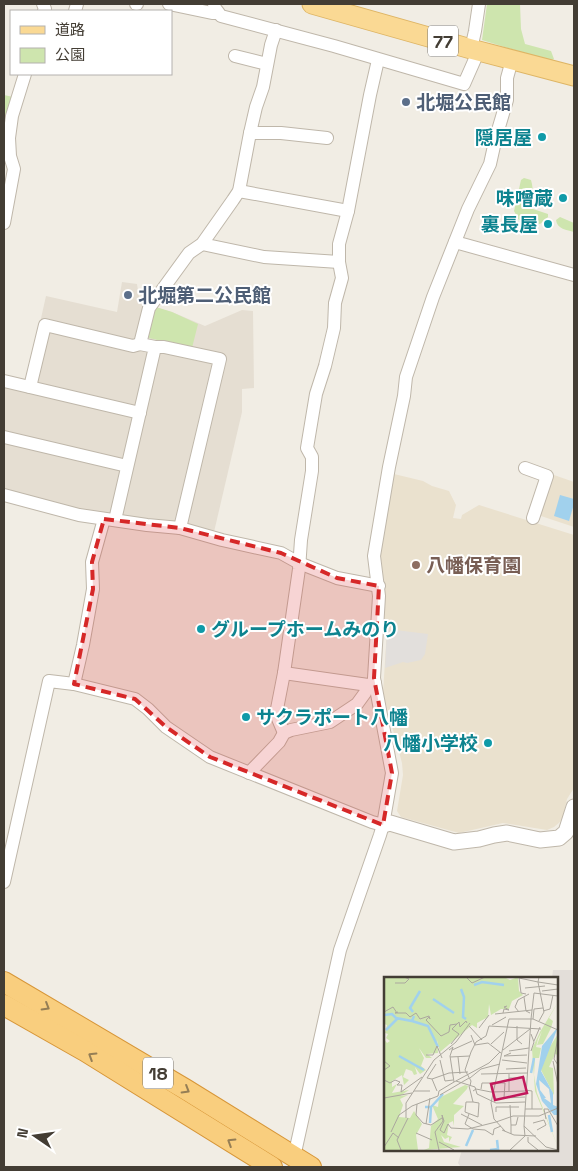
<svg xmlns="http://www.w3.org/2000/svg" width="578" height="1171" font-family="'Space Grotesk','Noto Sans JP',sans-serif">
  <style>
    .residential { fill: #e5ded2 }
    .industrial { fill: #e3ded9 }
    .education { fill: #eae1ce }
    .green { fill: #cee5ae }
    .parking { fill: #e2dfdc }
    .water { fill: #a1d1ed }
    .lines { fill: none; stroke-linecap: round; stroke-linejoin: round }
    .minor-casing { stroke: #bfb7aa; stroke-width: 14 }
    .tertiary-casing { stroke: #bfb7aa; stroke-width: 17 }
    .primary-casing { stroke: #deb565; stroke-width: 21 }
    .trunk-casing { stroke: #d79638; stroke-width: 22 }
    .minor { stroke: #fff; stroke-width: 12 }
    .tertiary { stroke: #fff; stroke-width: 15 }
    .primary { stroke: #fad994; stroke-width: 19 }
    .trunk { stroke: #f9ce7e; stroke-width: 20 }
    .oneway { stroke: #957e55 }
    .marked { fill: #d62828; fill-opacity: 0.2; stroke: #d62828; stroke-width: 4; stroke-dasharray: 10 6; stroke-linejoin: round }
    .service-dot { fill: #5c6f8a; stroke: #fff; stroke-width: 2 }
    .culture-dot { fill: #0f9aa8; stroke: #fff; stroke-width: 2 }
    .education-dot { fill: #8d6e63; stroke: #fff; stroke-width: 2 }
    .labels { text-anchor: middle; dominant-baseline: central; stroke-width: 4; stroke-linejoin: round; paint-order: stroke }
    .shield { fill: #fff; stroke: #7b7771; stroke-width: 1 }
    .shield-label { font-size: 18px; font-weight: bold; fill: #433d34 }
    .service-label { font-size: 19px; font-weight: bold; fill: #4e5e75; stroke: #fff; text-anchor: start }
    .culture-label { font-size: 19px; font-weight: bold; fill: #0d838f; stroke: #fff; text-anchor: end }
    .education-label { font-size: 19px; font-weight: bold; fill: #785e54; stroke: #fff; text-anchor: start }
    .inset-river { fill: none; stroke: #a1d1ed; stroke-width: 2.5 }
    .inset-road { fill: none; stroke: #aba79e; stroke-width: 1 }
    .view { fill: #c2185b; fill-opacity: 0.15; stroke: #c2185b; stroke-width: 2.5 }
    .inset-edge { fill: none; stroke: #433d34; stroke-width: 2.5 }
  </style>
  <rect width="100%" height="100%" fill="#f1ede4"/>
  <polygon class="residential" points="122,282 137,284 139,297 144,304 172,312 205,326 242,310 253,311 254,388 242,389 242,412 214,532 82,510 4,490 4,386 25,390 46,296 117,312"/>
  <polygon class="industrial" points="553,970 574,970 574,1167 465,1167 460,1166 458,1163 462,1150 557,1150 557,978 552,978"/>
  <g class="education">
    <polygon points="394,474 423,481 432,486 449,491 456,505 453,518 461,519 462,515 479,505 574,535 574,788 567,799 563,816 560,822 554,827 547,830 503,823 459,833 401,817 397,811 403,775 402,763 383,693 387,630 382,629 385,590 380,553"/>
    <polygon points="554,475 574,482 574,527 538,515"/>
  </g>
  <g class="green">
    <polygon points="487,4 520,4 521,29 525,44 551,51 554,59 550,61 482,40"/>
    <polygon points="4,95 13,97 4,150"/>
    <path d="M 524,178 L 531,180 C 534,190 532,199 533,209 L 548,214 L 548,217 L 540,224 L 519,220 L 514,211 L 521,180 Z"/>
    <path d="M 560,217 L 574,223 L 574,232 C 567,230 557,229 556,220 Z"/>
    <polygon points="156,307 172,312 198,324 192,348 149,338 147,335"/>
  </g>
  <polygon class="parking" points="387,629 428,634 425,654 421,660 407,663 403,662 385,668"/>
  <polygon class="water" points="560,495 574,499 574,504 569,521 554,516"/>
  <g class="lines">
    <defs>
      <g id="minor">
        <polyline points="43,4 45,9 44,11"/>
        <polyline points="136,4 137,4"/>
        <polyline points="169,4 212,13 218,13"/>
        <polyline points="214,4 215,8 221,16 334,46 464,84 479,50"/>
        <polyline points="75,11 77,4"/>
        <polyline points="471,49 475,31 479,4"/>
        <polyline points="235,56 267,64"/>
        <polyline points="250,133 281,133 327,138"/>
        <polyline points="239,191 348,211"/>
        <polyline points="4,223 14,169 10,156 9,138 12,116 25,74"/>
        <polyline points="455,242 574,275"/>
        <polyline points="202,244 264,257 339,262"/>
        <polyline points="155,347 164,347 220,359 180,528"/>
        <polyline points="4,381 140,413"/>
        <polyline points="30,387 45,325 133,346 140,344"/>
        <polyline points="4,437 127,466"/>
        <polyline points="525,468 547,476 533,518"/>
        <polyline points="4,495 79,515 147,525 180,528 222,540 281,553 299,563 337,578 379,586"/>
        <polyline points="115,520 155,347 140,344 149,308 189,253 202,244 233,200 239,191 250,133 256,107 263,87 271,45 276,30"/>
        <polyline points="284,673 368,685"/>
        <polyline points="74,684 83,645 93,589 92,562 104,519"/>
        <polyline points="284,733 276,714 284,673 299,569 301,540 312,471 312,457 307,448 316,394 325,366 334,328 335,303 342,278 339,262 339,244 348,211 370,95 378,60"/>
        <polyline points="249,773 279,742 284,733 291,730 330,722 357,704 365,693 368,685 375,683"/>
        <polyline points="4,882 49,681 74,684 135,699 148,709 166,727 210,757 372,822 383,825"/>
        <polyline points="294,1157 340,950 380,835 383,825 392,773 374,678 379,596 374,556 389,467 404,396 406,377 433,297 468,209 490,164 496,137 507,100 507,78 512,60"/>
      </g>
      <polyline id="tertiary" points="383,825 390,823 454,842 479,839 494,835 507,833 540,840 559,838 566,832 574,807"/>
      <polyline id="primary" points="312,4 471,49 574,76"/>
      <g id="trunk">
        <polyline points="4,982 185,1089 311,1167"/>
        <polyline points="4,1005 85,1051 272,1167"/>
      </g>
    </defs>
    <use href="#minor" class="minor-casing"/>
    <use href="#tertiary" class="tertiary-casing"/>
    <use href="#primary" class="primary-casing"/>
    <use href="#trunk" class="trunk-casing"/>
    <use href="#minor" class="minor"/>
    <use href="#tertiary" class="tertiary"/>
    <use href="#primary" class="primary"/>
    <use href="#trunk" class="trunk"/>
  </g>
  <defs><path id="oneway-chevron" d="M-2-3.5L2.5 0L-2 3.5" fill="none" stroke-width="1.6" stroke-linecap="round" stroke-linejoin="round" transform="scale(1.25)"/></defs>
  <g class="oneway">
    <use href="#oneway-chevron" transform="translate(46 1007) rotate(31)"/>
    <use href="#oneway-chevron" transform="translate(92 1056) rotate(-148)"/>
    <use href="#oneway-chevron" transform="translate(186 1090) rotate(31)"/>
    <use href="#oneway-chevron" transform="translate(231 1142) rotate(-148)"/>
  </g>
  <path class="marked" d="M 104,519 L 180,528 L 281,553 L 337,578 L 379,586 L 374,678 L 392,773 L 383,825 L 210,757 L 166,727 L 135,699 L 74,684 L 93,589 L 92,562 Z"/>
  <g class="service-dot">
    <circle cx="406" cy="102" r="5"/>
    <circle cx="128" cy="295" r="5"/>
  </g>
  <g class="culture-dot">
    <circle cx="542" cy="137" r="5"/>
    <circle cx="563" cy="198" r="5"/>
    <circle cx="548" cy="224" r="5"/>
    <circle cx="201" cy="629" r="5"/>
    <circle cx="246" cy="717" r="5"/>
    <circle cx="488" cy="743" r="5"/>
  </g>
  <circle class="education-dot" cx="416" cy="565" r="5"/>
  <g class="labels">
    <g class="shield">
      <rect x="428" y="25.5" width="30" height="31" rx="4"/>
      <rect x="143" y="1057.5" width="30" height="31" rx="4"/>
    </g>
    <g class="shield-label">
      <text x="443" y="41">77</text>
      <text x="158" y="1073">18</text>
    </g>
    <g class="service-label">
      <text x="416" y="102">北堀公民館</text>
      <text x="138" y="295">北堀第二公民館</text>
    </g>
    <g class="culture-label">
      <text x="532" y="137">隠居屋</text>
      <text x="553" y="198">味噌蔵</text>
      <text x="538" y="224">裏長屋</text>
      <text x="211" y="629" text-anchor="start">グループホームみのり</text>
      <text x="256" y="717" text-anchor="start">サクラポート八幡</text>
      <text x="478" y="743">八幡小学校</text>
    </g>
    <g class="education-label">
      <text x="426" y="565">八幡保育園</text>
    </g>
  </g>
  <g transform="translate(384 977)">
    <rect width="174" height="174" fill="#f1ede4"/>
    <path d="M 0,0 L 120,0 L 126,3 L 134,0 L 135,14 L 139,18 L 128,24 L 125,32 L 117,32 L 107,38 L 105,27 L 104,40 L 93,46 L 93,51 L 88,48 L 56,75 L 53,63 L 54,76 L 43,77 L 48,81 L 42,81 L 35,71 L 40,81 L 37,89 L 42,93 L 36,97 L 31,90 L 33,97 L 30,98 L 28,94 L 22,92 L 19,100 L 25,103 L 20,108 L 18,98 L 8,104 L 8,110 L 13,107 L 8,116 L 25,113 L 16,119 L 24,118 L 16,122 L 19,128 L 15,140 L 26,141 L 30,134 L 38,147 L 32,158 L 34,173 L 0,173 L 0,62 L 3,66 L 6,64 L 2,61 L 4,57 L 1,56 L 3,48 L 0,47 ZM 174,25 L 165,41 L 169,44 L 167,51 L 159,67 L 153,68 L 158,54 L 154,62 L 152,70 L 157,71 L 155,81 L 151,81 L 150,98 L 153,116 L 174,170 L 151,114 L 148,72 L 156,55 ZM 174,57 L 174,78 L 171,77 L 165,90 L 169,91 L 170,118 L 157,93 L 162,76 ZM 81,108 L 84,109 L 83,112 L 69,127 L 80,129 L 70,138 L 70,149 L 69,144 L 65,146 L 63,158 L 68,160 L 65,165 L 65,160 L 61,162 L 57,158 L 60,165 L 77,170 L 40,173 L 45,171 L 47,149 L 54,142 L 48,128 L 54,130 L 55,121 Z" fill="#cee5ae"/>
    <path d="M 174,50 L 157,94 L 169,116 L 169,128 L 174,130 L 174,138 L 170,138 L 158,124 L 152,107 L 158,69 ZM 155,103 L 165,112 L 167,126 L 160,121 L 162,121 L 156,113 Z" fill="#a1d1ed" fill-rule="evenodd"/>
    <path class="inset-river" d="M 90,8 L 98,5 L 120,8M 77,12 L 80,20 L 79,40 L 82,42M 49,22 L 70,36M 29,35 L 26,31 L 36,14M 0,38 L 8,37 L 12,41 L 28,44 L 30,39M 28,44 L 44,49 L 54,70M 2,53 L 14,41M 15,79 L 40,93M 147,96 L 150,81M 41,130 L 47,130 L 46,146M 47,130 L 59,117M 165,138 L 168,155M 82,169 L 89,153M 106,173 L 114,172 L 113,163"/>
    <path class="inset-road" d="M 82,0 L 88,6 L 101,0M 135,0 L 137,16 L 142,17M 135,1 L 154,5 L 155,0M 11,6 L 21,6 L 25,2 L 20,0M 141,11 L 161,9M 158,14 L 174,12M 140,20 L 142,34 L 146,36M 159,34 L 166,32 L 169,18M 0,35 L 9,30 L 13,36M 14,35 L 11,36 L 22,36 L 26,40 L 32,36 L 36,42 L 45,39 L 46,42 L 45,40 L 42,43 L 57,59 L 65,55 L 66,48 L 73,47M 135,35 L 131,30 L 134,23 L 145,17M 119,36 L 120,32 L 125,33 L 120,30 L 123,29M 111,37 L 148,33M 147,42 L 150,16 L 174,19M 147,42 L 140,149 L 162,170 L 174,173M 149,42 L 150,32 L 159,31M 155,44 L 160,35 L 154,5 L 174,8M 73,47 L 75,45 L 76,50 L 82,44 L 83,46M 108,48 L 122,40M 85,49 L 98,63M 133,49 L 133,63 L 138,67M 95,51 L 105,38M 87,58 L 91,68 L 104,66 L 117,76M 174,60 L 170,82 L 174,88M 150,64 L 156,50M 67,67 L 75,57 L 68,52 L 73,47M 107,67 L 120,55M 65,73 L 69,70 L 66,79 L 70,105 L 105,86 L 116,75M 68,73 L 88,64M 119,73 L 146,52M 125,74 L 145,71M 147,74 L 150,65 L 147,57M 127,76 L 120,79 L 143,78M 42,78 L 49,78 L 53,69 L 58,81M 66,80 L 86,79M 74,80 L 76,97M 56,83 L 61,104 L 69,103M 118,83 L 143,86M 0,84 L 6,89 L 0,93M 169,84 L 174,108M 52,87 L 43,101 L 48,102 L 53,114M 122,92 L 142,91M 97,97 L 143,96M 125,97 L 125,114M 86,101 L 97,92 L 116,87M 125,101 L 141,101M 48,102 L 65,96 L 84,95M 0,103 L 6,106 L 11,103 L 16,105 L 13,108 L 18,108 L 17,115 L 38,100M 72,104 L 91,110 L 93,117 L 112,126 L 141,125M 86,109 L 87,104 L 81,93 L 87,75 L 92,65 L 102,59 L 105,49 L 157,52M 97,112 L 98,106 L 121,106 L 120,121 L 141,120M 141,113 L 148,114 L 148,132M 30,114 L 46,114M 89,114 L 92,112 L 107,115 L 141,114M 56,118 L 85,101M 0,121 L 28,116M 33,127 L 32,138 L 39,146 L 47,148 L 58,141M 126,128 L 127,148M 141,132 L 158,132M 81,135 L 94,140 L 95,126 L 89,125 L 85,109M 81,135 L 82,125 L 89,125M 112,135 L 112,130 L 135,130M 77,137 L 98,148M 85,137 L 81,147 L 89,152 L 101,153 L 109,158 L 110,152 L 117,149M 22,141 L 22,126 L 50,83 L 72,65 L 86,46M 162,142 L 160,132 L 164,132 L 174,149M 112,145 L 129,139 L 155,139 L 174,131M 149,146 L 160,143 L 162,148 L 153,153M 42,147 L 46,121M 118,153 L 130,158 L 152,159M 121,154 L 110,142 L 107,126 L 125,42 L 149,42 L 174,53M 7,155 L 15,138 L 28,129 L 54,119 L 55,114 L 70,105M 32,156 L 48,163M 127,157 L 127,148 L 132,148 L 134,140M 144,160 L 144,165 L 154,173M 55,165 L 70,173M 0,170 L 9,156 L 15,161M 17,173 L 13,163 L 24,141M 55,173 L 51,155 L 59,144 L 58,138 L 60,144 L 56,153 L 60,156 L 64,147 L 67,151 L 84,152 L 112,145M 126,173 L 141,159 L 140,149"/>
    <path class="view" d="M 139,100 L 143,116 L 111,123 L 107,107 Z"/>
    <rect width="174" height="174" class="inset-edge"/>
  </g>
  <rect width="578" height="1171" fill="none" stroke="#433d34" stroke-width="10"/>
  <rect x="10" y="10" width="162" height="65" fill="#ffffff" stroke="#b4b1ae"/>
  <rect x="20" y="26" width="25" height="8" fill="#fad994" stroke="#b4b1ae"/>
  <text x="55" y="35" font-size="15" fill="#433d34">道路</text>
  <rect x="20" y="48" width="25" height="15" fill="#cee5ae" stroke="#b4b1ae"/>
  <text x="55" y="60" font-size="15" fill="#433d34">公園</text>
  <g transform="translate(35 1136) rotate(283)" stroke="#ffffff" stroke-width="4" paint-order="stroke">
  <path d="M0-4L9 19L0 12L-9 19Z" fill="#433d34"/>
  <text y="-8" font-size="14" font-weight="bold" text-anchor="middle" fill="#433d34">N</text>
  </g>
</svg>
